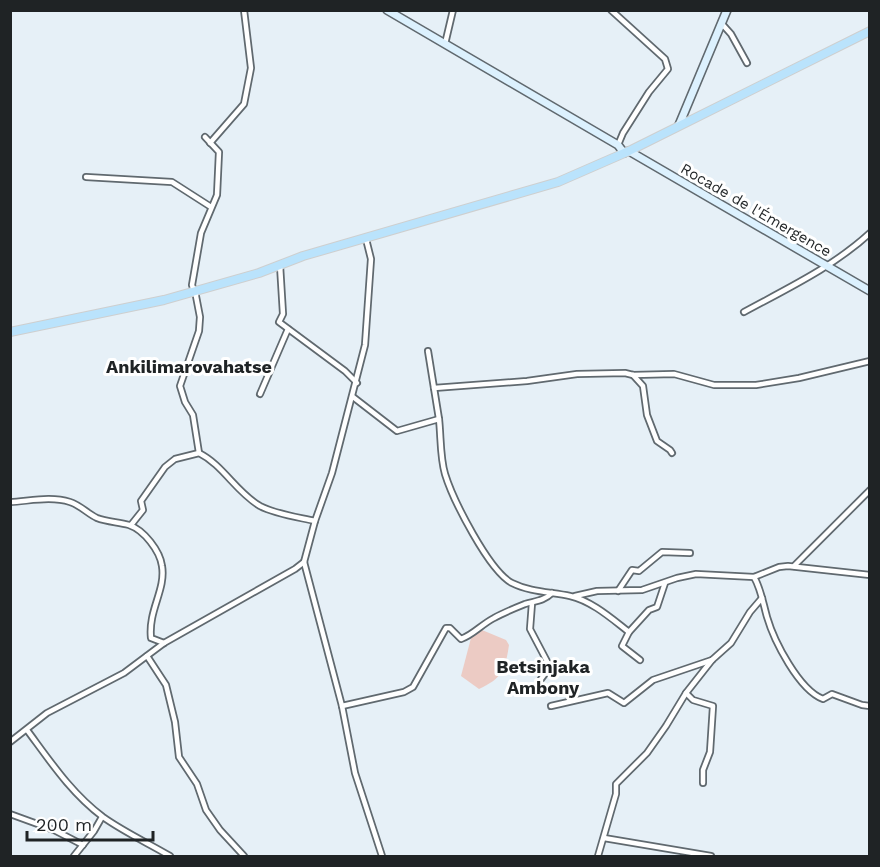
<svg xmlns="http://www.w3.org/2000/svg" width="880" height="867" font-family="'Work Sans',sans-serif">
  <style>
    .green { fill: #eccbc4 }
    .lines { fill: none; stroke-linecap: round; stroke-linejoin: round }
    .street-casing { stroke: #60696f; stroke-width: 8 }
    .secondary-casing { stroke: #60696f; stroke-width: 10 }
    .primary-casing { stroke: #cecfcf; stroke-width: 10 }
    .street { stroke: #fff; stroke-width: 4.5 }
    .secondary { stroke: #dcf1fe; stroke-width: 7 }
    .primary { stroke: #bae3fc; stroke-width: 8 }
    .labels { text-anchor: middle; dominant-baseline: central; stroke-width: 6; stroke-linejoin: round; paint-order: stroke }
    .street-label { font-size: 15px; fill: #1f2325; stroke: #fff }
    .quarter-label { font-size: 18px; font-weight: bold; fill: #1f2325; stroke: #fff }
  </style>
  <rect width="100%" height="100%" fill="#e6f0f7"/>
  <path class="green" d="M 482,630 L 506,640 L 509,645 C 505,671 502,678 479,689 L 461,676 L 471,638 Z"/>
  <g class="lines">
    <defs>
      <g id="street">
        <polyline points="611,10 665,59 668,69 649,92 623,133 618,145"/>
        <polyline points="722,24 731,34 747,63"/>
        <polyline points="445,44 453,10"/>
        <polyline points="210,143 244,104 251,68 244,10"/>
        <polyline points="86,177 172,182 211,207"/>
        <polyline points="366,239 371,259 365,345 332,473 315,521 304,562 342,706 355,773 382,856"/>
        <polyline points="280,265 283,314 279,322 345,371 357,383"/>
        <polyline points="194,291 192,285 201,233 217,195 219,152 205,137"/>
        <polyline points="195,291 200,317 199,331 180,386 185,402 193,415 199,453"/>
        <path d="M 744,312 C 788,288 833,267 870,233"/>
        <polyline points="428,351 439,419"/>
        <polyline points="633,375 643,386 647,415 657,441 670,450 672,453"/>
        <polyline points="434,388 527,381 577,374 625,373 633,375 674,374 714,385 756,385 799,378 870,361"/>
        <polyline points="260,394 288,329"/>
        <path d="M 353,397 L 397,431 L 439,419 C 441,437 440,457 445,474 C 453,500 489,571 512,583 C 530,592 551,592 570,596 C 592,601 612,619 629,632 L 622,646 L 640,660"/>
        <path d="M 10,502 C 30,501 51,496 70,502 C 80,505 88,514 97,518 C 107,522 119,522 129,525 C 144,530 160,551 162,566 C 166,590 148,610 151,638 L 164,643"/>
        <path d="M 131,525 L 143,510 L 141,501 L 165,467 L 175,459 L 199,453 C 223,465 236,492 260,506 C 275,514 297,517 315,521"/>
        <polyline points="794,566 870,490"/>
        <path d="M 754,577 C 761,589 763,603 767,617 C 774,641 799,690 823,699 L 832,694 L 862,705 L 870,706"/>
        <polyline points="618,591 632,570 639,571 662,552 690,553"/>
        <polyline points="575,596 597,591 642,590 677,578 696,574 754,577 779,567 788,566 870,575"/>
        <polyline points="532,603 530,629 550,667 541,679"/>
        <polyline points="629,632 649,610 657,607 665,583"/>
        <polyline points="147,656 166,685 175,722 179,757 197,784 206,810 220,830 244,856"/>
        <polyline points="686,693 693,700 713,706 710,752 703,770 703,783"/>
        <path d="M 342,706 L 404,692 L 413,687 L 446,628 L 450,628 L 461,639 C 473,635 482,624 494,618 C 503,613 515,608 525,604 C 535,601 544,601 552,593"/>
        <polyline points="551,706 608,693 624,703 653,680 712,660"/>
        <path d="M 27,730 C 50,761 71,793 103,817 C 124,832 148,843 170,856"/>
        <polyline points="10,742 47,713 124,673 164,643 295,569 304,562"/>
        <polyline points="10,814 54,830 83,845"/>
        <polyline points="604,838 711,856"/>
        <polyline points="74,856 94,831 102,817"/>
        <polyline points="598,856 616,794 616,784 647,753 666,726 686,693 712,660 731,643 750,612 762,598"/>
      </g>
      <g id="secondary">
        <polyline points="387,10 618,145 624,153"/>
        <polyline points="679,125 727,10"/>
        <polyline points="629,151 870,291"/>
      </g>
      <polyline id="primary" points="10,332 164,300 259,273 303,256 558,182 629,151 870,31"/>
    </defs>
    <use href="#street" class="street-casing"/>
    <use href="#secondary" class="secondary-casing"/>
    <use href="#primary" class="primary-casing"/>
    <use href="#street" class="street"/>
    <use href="#secondary" class="secondary"/>
    <use href="#primary" class="primary"/>
  </g>
  <g class="labels">
    <g class="street-label">
      <text transform="translate(756 210) rotate(30)">Rocade de l'Émergence</text>
    </g>
    <g class="quarter-label">
      <text x="189" y="366">Ankilimarovahatse</text>
      <text x="543" y="666">Betsinjaka<tspan x="543" dy="21">Ambony</tspan></text>
    </g>
  </g>
  <rect width="880" height="867" fill="none" stroke="#1f2325" stroke-width="24"/>
  <path d="M27 831v9h126v-9" fill="none" stroke="#1f2325" stroke-width="3"/>
  <text x="36" y="831" font-size="18" fill="#1f2325" stroke="#ffffff" stroke-width="4.5" paint-order="stroke">200 m</text>
</svg>
